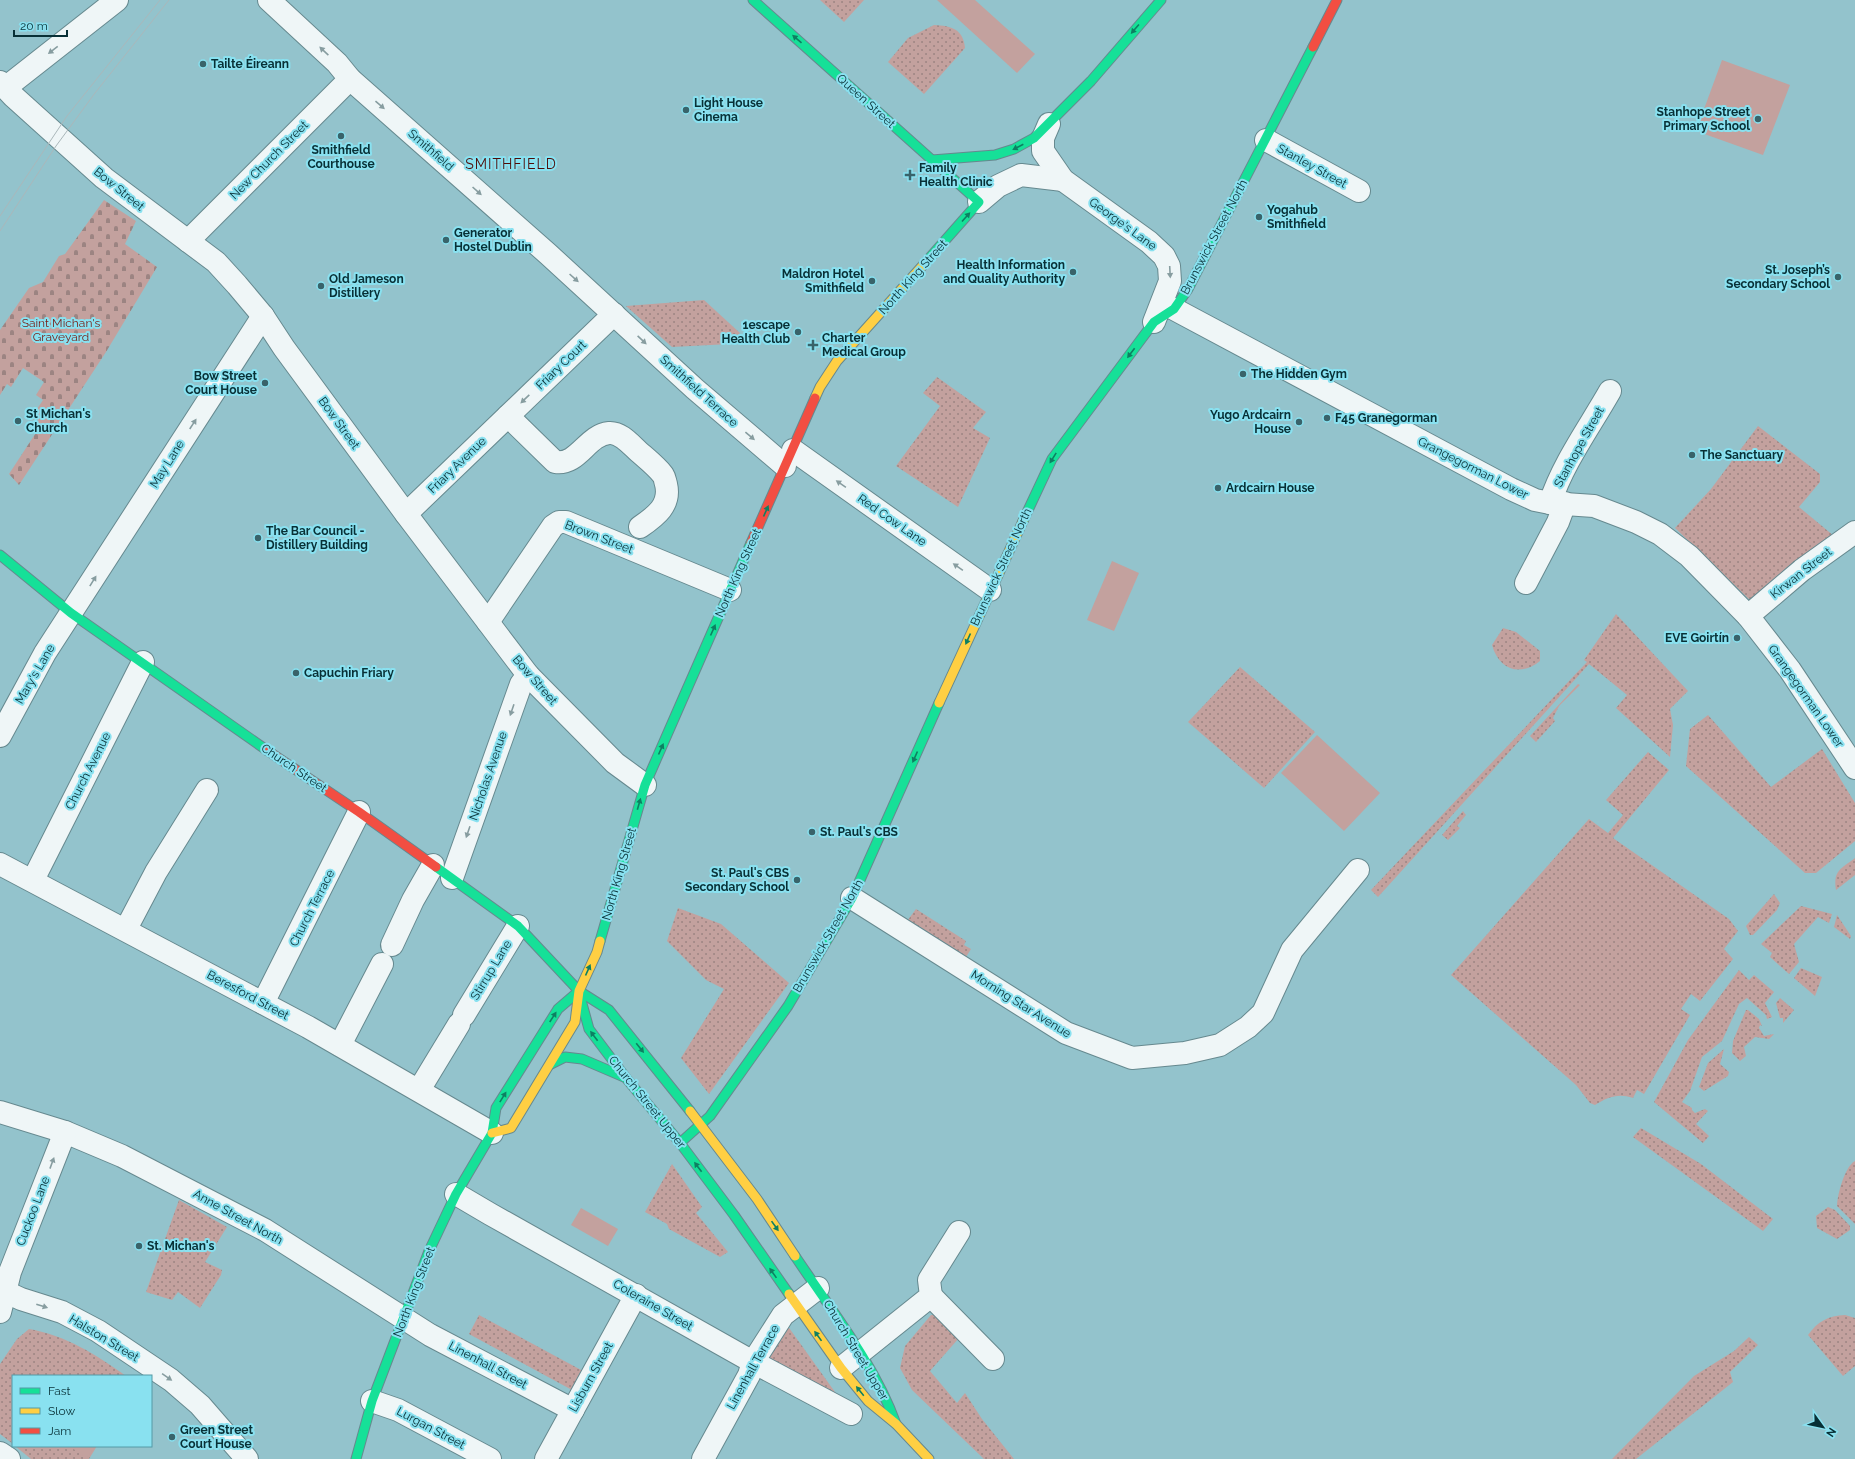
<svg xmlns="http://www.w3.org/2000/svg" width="1855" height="1459" font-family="Raleway,sans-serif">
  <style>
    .grass { fill: url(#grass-dots) }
    .cemetery { fill: url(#cemetery-stones) }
    .pitch { fill: #c3a19e }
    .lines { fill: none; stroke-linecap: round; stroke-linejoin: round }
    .street-casing { stroke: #66898f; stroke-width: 24 }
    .fast-casing { stroke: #66898f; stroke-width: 11 }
    .slow-casing { stroke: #66898f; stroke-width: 11 }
    .jam-casing { stroke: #66898f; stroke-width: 11 }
    .street { stroke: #eff6f7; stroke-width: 22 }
    .fast { stroke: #16e098; stroke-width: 9 }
    .slow { stroke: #ffcf43; stroke-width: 9 }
    .jam { stroke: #f24e42; stroke-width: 9 }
    .tram { stroke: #aab7ba; stroke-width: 1 }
    .oneway { fill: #0e7f62 }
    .oneway2 { fill: #879da0 }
    .poi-dot { fill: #39636a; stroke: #89e1f0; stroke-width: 1.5 }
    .labels { text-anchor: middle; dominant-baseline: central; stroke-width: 4; stroke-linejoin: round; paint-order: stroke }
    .poi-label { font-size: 12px; font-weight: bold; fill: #083036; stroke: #89e1f0; text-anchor: start }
    .street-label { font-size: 12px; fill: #083036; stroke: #89e1f0 }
    .park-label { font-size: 12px; fill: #771c14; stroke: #89e1f0 }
    .quarter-label { font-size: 14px; letter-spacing: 1px; fill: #4f0b07; stroke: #89e1f0 }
  </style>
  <defs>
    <pattern id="grass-dots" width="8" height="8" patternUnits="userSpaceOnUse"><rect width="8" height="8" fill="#c3a19e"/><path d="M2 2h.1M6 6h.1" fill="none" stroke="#9c8482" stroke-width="1.8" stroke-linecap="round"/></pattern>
    <pattern id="cemetery-stones" width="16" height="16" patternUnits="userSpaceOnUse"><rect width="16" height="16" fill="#c3a19e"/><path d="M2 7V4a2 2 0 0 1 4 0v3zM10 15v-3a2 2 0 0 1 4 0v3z" fill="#9c8482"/></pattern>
  </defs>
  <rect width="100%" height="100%" fill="#93c3cc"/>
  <g class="grass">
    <polygon points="820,0 864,0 844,22"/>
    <path d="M 934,25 C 952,26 963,29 965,48 L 924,94 L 888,62 L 908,38 Z"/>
    <polygon points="704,300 740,333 730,344 672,347 626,306"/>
    <polygon points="937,377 986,412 973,428 990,438 958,507 896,466 940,406 923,393"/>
    <polygon points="1758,426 1820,474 1820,482 1799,507 1834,536 1752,602 1675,528 1711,489"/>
    <polygon points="1616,614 1688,691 1670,709 1673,725 1670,757 1616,708 1627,695 1589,664 1378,897 1371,890 1587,662 1584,660"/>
    <path d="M 1503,628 L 1516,632 L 1540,651 L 1540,661 C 1520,677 1499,670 1492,645 Z"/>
    <polygon points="1240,667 1315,732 1264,788 1188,722"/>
    <polygon points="1578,684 1580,685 1559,706 1553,718 1555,721 1536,742 1530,736"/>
    <polygon points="1708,715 1771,787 1822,749 1855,803 1855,841 1816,873 1805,873 1686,766 1690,729"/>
    <path d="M 1648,752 L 1669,770 L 1613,838 L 1729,919 L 1738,931 L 1724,949 L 1733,959 L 1700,1001 L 1691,994 L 1681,1009 L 1690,1015 L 1644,1094 L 1637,1090 L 1633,1098 C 1618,1093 1608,1097 1595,1105 L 1590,1103 L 1576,1085 L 1451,975 L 1589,819 L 1608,833 L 1623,815 L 1606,800 Z"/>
    <polygon points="1463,811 1466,815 1457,826 1460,828 1448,840 1442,835"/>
    <path d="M 1855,858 L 1855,875 L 1836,890 C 1833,870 1841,869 1855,858 Z"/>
    <polygon points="1774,894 1780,903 1777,910 1753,935 1750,935 1746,926"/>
    <polygon points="1801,906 1832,914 1829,923 1818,917 1794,944 1799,962 1789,974 1770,957 1772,953 1761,944"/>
    <polygon points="678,908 721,924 789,983 709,1094 681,1058 724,989 706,980 667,941"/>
    <polygon points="916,909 966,941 964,945 971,949 966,957 907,921"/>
    <polygon points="1837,915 1851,936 1850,939 1834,927"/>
    <polygon points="1801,968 1822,977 1815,996 1794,978"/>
    <polygon points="1739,970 1749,980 1754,975 1774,992 1765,1003 1772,1017 1767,1019 1766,1015 1747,998 1739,1004 1722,1041 1702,1057 1690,1091 1682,1102 1692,1108 1692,1110 1695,1113 1705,1109 1708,1111 1696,1124 1709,1136 1703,1143 1654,1102 1688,1040"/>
    <polygon points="1780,998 1794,1010 1783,1023 1783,1018 1780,1018 1776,1003"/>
    <polygon points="1746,1010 1748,1010 1759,1019 1762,1026 1760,1025 1759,1028 1764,1036 1774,1034 1769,1039 1755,1037 1744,1047 1746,1056 1740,1061 1732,1053 1733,1041"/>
    <polygon points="1724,1049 1720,1064 1729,1072 1728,1076 1704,1091 1699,1087 1708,1063"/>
    <polygon points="1641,1128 1701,1164 1773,1219 1763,1231 1633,1137"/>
    <path d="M 1855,1161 L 1855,1224 L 1837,1206 C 1837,1195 1845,1166 1855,1161 Z"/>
    <polygon points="672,1164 702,1207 696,1213 728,1252 720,1257 669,1229 667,1224 645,1212"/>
    <polygon points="179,1200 227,1227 205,1262 222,1270 221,1275 200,1308 178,1292 172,1300 146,1292"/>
    <polygon points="1828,1207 1835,1210 1850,1226 1850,1230 1837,1239 1817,1228 1816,1216"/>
    <polygon points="479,1315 583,1371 572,1390 469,1334"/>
    <polygon points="931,1315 938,1315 959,1338 930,1371 957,1403 965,1393 982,1419 1014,1459 984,1459 912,1390 900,1368 905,1346"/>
    <path d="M 1845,1315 L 1855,1318 L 1855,1366 L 1843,1376 L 1808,1335 C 1818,1321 1828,1316 1845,1315 Z"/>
    <polygon points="787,1325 845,1406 767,1360"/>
    <path d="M 29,1329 C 65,1335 97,1355 126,1376 L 13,1376 L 13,1444 L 0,1434 L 0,1364 L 17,1339 Z"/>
    <polygon points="1749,1337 1758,1345 1730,1372 1733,1382 1636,1459 1612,1459 1694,1376 1734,1351"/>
    <polygon points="15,1446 97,1446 89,1459 31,1459"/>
  </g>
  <polygon class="cemetery" points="104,200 136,221 125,244 157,267 106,352 19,485 9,474 41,425 31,418 43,400 36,395 44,382 23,368 11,387 7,384 0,395 0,330 29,288 43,282 59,256 65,254"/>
  <g class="pitch">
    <polygon points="937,0 975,0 1035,54 1017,73"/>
    <polygon points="1722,60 1790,85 1763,155 1696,131"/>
    <polygon points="1112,561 1139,573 1114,631 1087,620"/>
    <polygon points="1317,735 1380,793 1344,831 1281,773"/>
    <polygon points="581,1208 618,1229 608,1246 571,1225"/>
    <polygon points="69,1446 95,1446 87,1458"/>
  </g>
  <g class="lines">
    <defs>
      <g id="street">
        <polyline points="269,0 337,63 350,79 548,254 695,389 785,466"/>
        <polyline points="0,82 13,96 104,178 216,262 237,285 263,316 284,348 406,514 528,675 615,763 645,785"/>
        <polyline points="5,88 117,0"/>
        <polyline points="1049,124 1043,138 1043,151 1063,180 1149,242 1164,256 1169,266 1170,281 1154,322"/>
        <polyline points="1266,140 1359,191"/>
        <polyline points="979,202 998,186 1021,175 1063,180"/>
        <polyline points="188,241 350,79"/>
        <polyline points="1174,309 1511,489 1535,500 1550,503 1594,506 1636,522 1660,534 1689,556 1748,616 1790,670 1855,768"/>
        <path d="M 508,416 L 555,462 C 578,466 587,435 609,433 C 621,432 631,445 639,452 C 647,459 657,467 663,475 C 665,478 665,481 666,484 C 671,505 656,516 640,527"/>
        <polyline points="793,450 990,590"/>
        <path d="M 1550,503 C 1563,463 1589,428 1610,391"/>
        <polyline points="406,514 614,314"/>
        <polyline points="1526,583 1558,522 1565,503"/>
        <polyline points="1748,616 1802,570 1855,532"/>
        <polyline points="488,622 553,526 559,522 566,522 730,590"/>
        <polyline points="0,736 45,653 263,316"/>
        <polyline points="0,864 308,1027 492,1133"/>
        <polyline points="452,878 521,684 528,675"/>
        <polyline points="33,880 143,662"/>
        <polyline points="852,898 1066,1033 1132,1058 1185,1053 1220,1045 1248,1027 1263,1013 1292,950 1358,870"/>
        <polyline points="126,929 156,872 207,790"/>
        <polyline points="392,945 413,900 433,865"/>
        <polyline points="263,1003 359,812"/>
        <polyline points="464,1015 518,926"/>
        <polyline points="340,1045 382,964"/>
        <polyline points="419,1090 459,1024"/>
        <polyline points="0,1112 65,1132 122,1156 265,1230 430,1335 573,1410"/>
        <polyline points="456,1194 490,1214 753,1362 851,1414"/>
        <polyline points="0,1287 6,1292 21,1299 62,1312 98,1331 171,1380 200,1405 247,1459"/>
        <polyline points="931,1296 993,1359"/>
        <polyline points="0,1312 10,1272 65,1132"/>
        <polyline points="841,1368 931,1296 929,1280 959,1232"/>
        <polyline points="372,1401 398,1410 490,1459"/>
        <polyline points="0,1453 9,1459"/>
        <polyline points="546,1459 636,1295"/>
        <polyline points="703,1459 749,1375 753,1362 783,1315 818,1288"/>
      </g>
      <g id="fast">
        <polyline points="753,0 979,202 925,263"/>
        <polyline points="932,160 995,155 1014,149 1034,138 1091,81 1161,0"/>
        <polyline points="1023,521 1052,459 1154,322 1174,309 1188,289 1313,47"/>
        <polyline points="0,555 71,613 268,751"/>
        <polyline points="436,867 518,926 579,991 609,1010 690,1111"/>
        <polyline points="600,941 645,785 751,543"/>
        <polyline points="581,1000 589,1029 626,1078 680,1143 734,1215 789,1294"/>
        <polyline points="551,1064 565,1057 582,1059 624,1077"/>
        <polyline points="680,1143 710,1116 788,1006 852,898 939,703"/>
        <path d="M 795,1256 C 831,1310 874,1363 896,1424"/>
        <polyline points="356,1459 372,1401 429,1251 456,1194 492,1133 496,1108 558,1009 579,991"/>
      </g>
      <g id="slow">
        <polyline points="815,398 820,387 837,361 925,263"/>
        <polyline points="939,703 1023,521"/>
        <polyline points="690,1111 757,1199 795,1256"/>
        <polyline points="492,1133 511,1128 575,1022 579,991 597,952 600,941"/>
        <polyline points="789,1294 841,1368 868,1401 896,1424 929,1459"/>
      </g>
      <g id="jam">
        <polyline points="1313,47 1337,0"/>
        <polyline points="751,543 815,398"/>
        <polyline points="268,751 359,812 436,867"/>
      </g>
    </defs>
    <use href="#street" class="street-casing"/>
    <use href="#fast" class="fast-casing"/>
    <use href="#slow" class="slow-casing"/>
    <use href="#jam" class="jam-casing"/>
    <use href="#street" class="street"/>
    <use href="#fast" class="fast"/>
    <use href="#slow" class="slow"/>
    <use href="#jam" class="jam"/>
    <g class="tram">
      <polyline points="0,216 67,116 160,0"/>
      <polyline points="0,231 56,146 95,93 169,0"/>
    </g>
  </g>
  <defs><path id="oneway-solid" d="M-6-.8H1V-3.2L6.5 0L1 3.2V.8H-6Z"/></defs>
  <g class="oneway">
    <use href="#oneway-solid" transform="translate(1135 29) rotate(131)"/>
    <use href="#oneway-solid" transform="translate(797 39) rotate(-139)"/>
    <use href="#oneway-solid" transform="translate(1018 147) rotate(153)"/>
    <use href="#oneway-solid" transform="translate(966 217) rotate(-48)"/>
    <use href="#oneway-solid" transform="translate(1131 353) rotate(127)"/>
    <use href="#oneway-solid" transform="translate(1053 458) rotate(122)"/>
    <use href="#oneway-solid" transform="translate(766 511) rotate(-66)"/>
    <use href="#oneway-solid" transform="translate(713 630) rotate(-66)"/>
    <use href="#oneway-solid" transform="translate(968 639) rotate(114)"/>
    <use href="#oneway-solid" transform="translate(661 749) rotate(-66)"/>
    <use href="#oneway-solid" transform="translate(915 757) rotate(114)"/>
    <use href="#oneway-solid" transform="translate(639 804) rotate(-74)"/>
    <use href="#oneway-solid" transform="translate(588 970) rotate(-66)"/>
    <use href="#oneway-solid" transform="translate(553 1017) rotate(-57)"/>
    <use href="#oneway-solid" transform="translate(594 1036) rotate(-127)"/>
    <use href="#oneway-solid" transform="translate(640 1048) rotate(51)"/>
    <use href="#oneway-solid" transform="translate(503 1097) rotate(-58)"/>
    <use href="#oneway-solid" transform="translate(698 1167) rotate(-127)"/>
    <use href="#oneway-solid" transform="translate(775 1226) rotate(55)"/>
    <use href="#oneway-solid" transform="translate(773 1273) rotate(-125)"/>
    <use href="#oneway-solid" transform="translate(818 1336) rotate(-126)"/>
    <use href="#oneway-solid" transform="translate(860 1391) rotate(-129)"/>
  </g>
  <g class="oneway2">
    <use href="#oneway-solid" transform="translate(53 50) rotate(142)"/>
    <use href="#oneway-solid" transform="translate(324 51) rotate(-137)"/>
    <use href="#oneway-solid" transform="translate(380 105) rotate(41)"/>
    <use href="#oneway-solid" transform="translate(477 191) rotate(42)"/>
    <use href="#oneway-solid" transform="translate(1170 272) rotate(87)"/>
    <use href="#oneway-solid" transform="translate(574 278) rotate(42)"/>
    <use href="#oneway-solid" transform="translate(642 340) rotate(43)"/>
    <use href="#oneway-solid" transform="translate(525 399) rotate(136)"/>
    <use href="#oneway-solid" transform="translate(193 424) rotate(-57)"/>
    <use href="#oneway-solid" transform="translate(750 436) rotate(40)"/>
    <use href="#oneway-solid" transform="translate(841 484) rotate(-145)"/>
    <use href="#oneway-solid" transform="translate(958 567) rotate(-145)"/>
    <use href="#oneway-solid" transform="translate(93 581) rotate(-58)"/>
    <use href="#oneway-solid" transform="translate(512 710) rotate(109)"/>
    <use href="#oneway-solid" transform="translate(468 832) rotate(109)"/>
    <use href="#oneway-solid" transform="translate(52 1163) rotate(-70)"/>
    <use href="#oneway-solid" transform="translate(42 1306) rotate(18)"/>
    <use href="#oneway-solid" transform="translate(167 1377) rotate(35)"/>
  </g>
  <g class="poi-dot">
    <circle cx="203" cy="64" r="4"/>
    <circle cx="686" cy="110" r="4"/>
    <circle cx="1758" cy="119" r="4"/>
    <circle cx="341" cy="136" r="4"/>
    <path d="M908 169h4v4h4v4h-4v4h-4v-4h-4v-4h4z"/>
    <circle cx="1259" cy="217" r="4"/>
    <circle cx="446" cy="240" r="4"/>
    <circle cx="1073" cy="272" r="4"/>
    <circle cx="1838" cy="277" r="4"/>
    <circle cx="872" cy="281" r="4"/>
    <circle cx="321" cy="286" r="4"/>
    <circle cx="798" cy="332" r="4"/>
    <path d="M811 339h4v4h4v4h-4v4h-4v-4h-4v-4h4z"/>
    <circle cx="1243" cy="374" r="4"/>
    <circle cx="265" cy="383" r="4"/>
    <circle cx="1327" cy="418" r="4"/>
    <circle cx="18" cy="421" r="4"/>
    <circle cx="1299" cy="422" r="4"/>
    <circle cx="1692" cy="455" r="4"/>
    <circle cx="1218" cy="488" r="4"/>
    <circle cx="258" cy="538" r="4"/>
    <circle cx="1737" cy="638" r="4"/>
    <circle cx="296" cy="673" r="4"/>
    <circle cx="812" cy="832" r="4"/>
    <circle cx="797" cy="880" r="4"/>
    <circle cx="139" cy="1246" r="4"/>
    <circle cx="172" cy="1437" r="4"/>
  </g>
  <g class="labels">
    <g class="poi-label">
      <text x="211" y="64">Tailte Éireann</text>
      <text x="694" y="103">Light House<tspan x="694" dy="14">Cinema</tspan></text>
      <text x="1750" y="112" text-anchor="end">Stanhope Street<tspan x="1750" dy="14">Primary School</tspan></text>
      <text x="341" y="150" text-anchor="middle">Smithfield<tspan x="341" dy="14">Courthouse</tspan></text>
      <text x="919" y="168">Family<tspan x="919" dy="14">Health Clinic</tspan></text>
      <text x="1267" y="210">Yogahub<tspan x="1267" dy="14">Smithfield</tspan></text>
      <text x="454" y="233">Generator<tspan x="454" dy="14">Hostel Dublin</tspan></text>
      <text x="1065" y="265" text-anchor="end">Health Information<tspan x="1065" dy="14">and Quality Authority</tspan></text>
      <text x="1830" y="270" text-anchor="end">St. Joseph’s<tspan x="1830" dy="14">Secondary School</tspan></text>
      <text x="864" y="274" text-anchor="end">Maldron Hotel<tspan x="864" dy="14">Smithfield</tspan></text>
      <text x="329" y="279">Old Jameson<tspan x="329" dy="14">Distillery</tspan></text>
      <text x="790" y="325" text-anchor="end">1escape<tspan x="790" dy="14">Health Club</tspan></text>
      <text x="822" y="338">Charter<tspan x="822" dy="14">Medical Group</tspan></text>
      <text x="1251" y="374">The Hidden Gym</text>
      <text x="257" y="376" text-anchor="end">Bow Street<tspan x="257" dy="14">Court House</tspan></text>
      <text x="26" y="414">St Michan's<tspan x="26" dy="14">Church</tspan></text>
      <text x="1291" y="415" text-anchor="end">Yugo Ardcairn<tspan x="1291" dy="14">House</tspan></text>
      <text x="1335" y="418">F45 Granegorman</text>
      <text x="1700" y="455">The Sanctuary</text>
      <text x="1226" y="488">Ardcairn House</text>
      <text x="266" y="531">The Bar Council -<tspan x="266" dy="14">Distillery Building</tspan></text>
      <text x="1729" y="638" text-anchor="end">EVE Goirtín</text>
      <text x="304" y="673">Capuchin Friary</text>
      <text x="820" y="832">St. Paul's CBS</text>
      <text x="789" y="873" text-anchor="end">St. Paul's CBS<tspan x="789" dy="14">Secondary School</tspan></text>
      <text x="147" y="1246">St. Michan's</text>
      <text x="180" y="1430">Green Street<tspan x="180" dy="14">Court House</tspan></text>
    </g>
    <g class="street-label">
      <text transform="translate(866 101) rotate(42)">Queen Street</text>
      <text transform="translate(431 150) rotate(41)">Smithfield</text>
      <text transform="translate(269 160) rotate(-45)">New Church Street</text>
      <text transform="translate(1312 166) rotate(29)">Stanley Street</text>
      <text transform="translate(119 189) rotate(39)">Bow Street</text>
      <text transform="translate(1123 224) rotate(36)">George's Lane</text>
      <text transform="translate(1214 237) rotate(-62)">Brunswick Street North</text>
      <text transform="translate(913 277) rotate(-48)">North King Street</text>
      <text transform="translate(561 365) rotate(-44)">Friary Court</text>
      <text transform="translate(699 391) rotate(42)">Smithfield Terrace</text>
      <text transform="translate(339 423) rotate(54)">Bow Street</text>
      <text transform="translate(1579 447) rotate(-61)">Stanhope Street</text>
      <text transform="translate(167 464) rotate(-58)">May Lane</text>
      <text transform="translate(457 465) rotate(-44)">Friary Avenue</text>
      <text transform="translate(1473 468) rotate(27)">Grangegorman Lower</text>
      <text transform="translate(892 520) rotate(35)">Red Cow Lane</text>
      <text transform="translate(599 537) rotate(21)">Brown Street</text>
      <text transform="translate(1001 567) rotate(-65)">Brunswick Street North</text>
      <text transform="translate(738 573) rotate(-66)">North King Street</text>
      <text transform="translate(1801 573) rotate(-38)">Kirwan Street</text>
      <text transform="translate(35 674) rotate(-60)">Mary's Lane</text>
      <text transform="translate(535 680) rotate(49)">Bow Street</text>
      <text transform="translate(1806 696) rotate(55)">Grangegorman Lower</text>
      <text transform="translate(294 768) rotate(34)">Church Street</text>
      <text transform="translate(88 771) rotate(-63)">Church Avenue</text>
      <text transform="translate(488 776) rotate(-71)">Nicholas Avenue</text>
      <text transform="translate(619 874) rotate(-74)">North King Street</text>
      <text transform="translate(312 908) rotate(-63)">Church Terrace</text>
      <text transform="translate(828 936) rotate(-60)">Brunswick Street North</text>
      <text transform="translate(491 970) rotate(-59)">Stirrup Lane</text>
      <text transform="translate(248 995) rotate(28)">Beresford Street</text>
      <text transform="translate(1021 1004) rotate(32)">Morning Star Avenue</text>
      <text transform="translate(647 1102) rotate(51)">Church Street Upper</text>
      <text transform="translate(33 1211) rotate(-69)">Cuckoo Lane</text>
      <text transform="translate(238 1217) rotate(29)">Anne Street North</text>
      <text transform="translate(414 1292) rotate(-69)">North King Street</text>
      <text transform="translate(653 1305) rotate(30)">Coleraine Street</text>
      <text transform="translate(104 1338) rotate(31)">Halston Street</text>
      <text transform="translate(856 1350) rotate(59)">Church Street Upper</text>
      <text transform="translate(488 1365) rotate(28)">Linenhall Street</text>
      <text transform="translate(753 1367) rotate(-61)">Linenhall Terrace</text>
      <text transform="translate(591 1377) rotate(-61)">Lisburn Street</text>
      <text transform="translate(431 1428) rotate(28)">Lurgan Street</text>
    </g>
    <g class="park-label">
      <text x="61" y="323">Saint Michan's<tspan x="61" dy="14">Graveyard</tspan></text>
    </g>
    <g class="quarter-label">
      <text x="511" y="164">SMITHFIELD</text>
    </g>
  </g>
  <rect x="12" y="1375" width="140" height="72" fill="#89e1f0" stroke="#559aa6"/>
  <rect x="20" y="1388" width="20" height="6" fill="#16e098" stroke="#559aa6"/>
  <text x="48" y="1395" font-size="12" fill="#083036">Fast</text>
  <rect x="20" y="1408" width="20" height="6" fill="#ffcf43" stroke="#559aa6"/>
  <text x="48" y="1415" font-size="12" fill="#083036">Slow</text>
  <rect x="20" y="1428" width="20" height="6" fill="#f24e42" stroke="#559aa6"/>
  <text x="48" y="1435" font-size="12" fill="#083036">Jam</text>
  <g transform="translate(1823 1427) rotate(123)" stroke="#89e1f0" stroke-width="3" paint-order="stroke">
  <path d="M0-3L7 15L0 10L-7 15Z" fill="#083036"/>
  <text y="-6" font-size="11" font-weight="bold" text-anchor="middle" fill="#083036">N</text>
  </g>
  <path d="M14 30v6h53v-6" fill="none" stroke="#083036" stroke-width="2"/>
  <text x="20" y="30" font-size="12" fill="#083036" stroke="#89e1f0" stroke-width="3" paint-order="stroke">20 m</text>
</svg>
